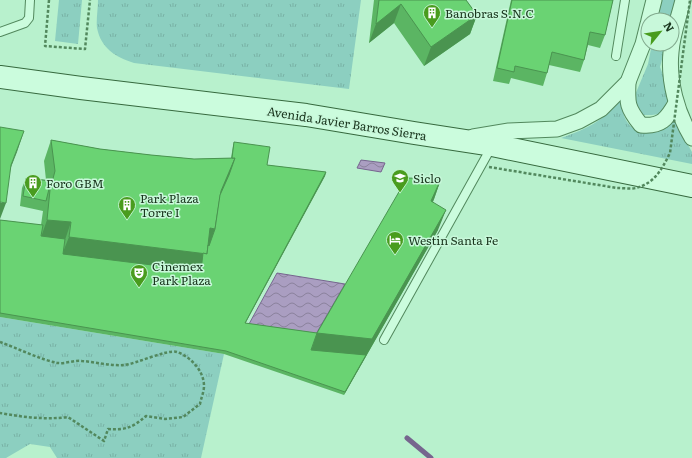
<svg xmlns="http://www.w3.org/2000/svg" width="692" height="458" font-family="Literata,serif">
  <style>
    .grass { fill: url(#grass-tufts) }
    .water { fill: url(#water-waves); stroke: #76658e }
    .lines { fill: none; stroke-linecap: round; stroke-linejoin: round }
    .stream { stroke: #76658e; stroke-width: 5 }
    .lane-casing { stroke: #52885d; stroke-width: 10 }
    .street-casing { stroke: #52885d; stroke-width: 17 }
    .secondary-casing { stroke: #36693e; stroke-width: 24 }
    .path { stroke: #52885d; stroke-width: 2.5; stroke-dasharray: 3 2; stroke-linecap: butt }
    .lane { stroke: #cbfcdd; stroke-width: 8 }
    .street { stroke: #cbfcdd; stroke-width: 15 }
    .secondary { stroke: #cbfcdd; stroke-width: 22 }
    .path-bridge { stroke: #52885d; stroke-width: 2.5; stroke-dasharray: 3 2; stroke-linecap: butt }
    .wall { fill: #5bb563 }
    .shaded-wall { fill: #4a9450 }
    .building { fill: #6ad373; stroke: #4a9450 }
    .labels { text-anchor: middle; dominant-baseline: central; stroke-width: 3; stroke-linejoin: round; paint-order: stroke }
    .poi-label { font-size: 12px; fill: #19351d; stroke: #c8f8da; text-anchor: start }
    .street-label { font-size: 12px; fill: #19351d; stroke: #c8f8da }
  </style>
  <defs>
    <pattern id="grass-tufts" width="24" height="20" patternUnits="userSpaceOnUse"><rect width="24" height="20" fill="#8ccfc0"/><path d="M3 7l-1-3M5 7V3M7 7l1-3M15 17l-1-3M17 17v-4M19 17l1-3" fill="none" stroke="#78b2a5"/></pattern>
    <pattern id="water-waves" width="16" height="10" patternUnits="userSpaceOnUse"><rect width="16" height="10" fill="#aa9ec1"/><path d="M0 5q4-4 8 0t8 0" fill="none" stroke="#8a829c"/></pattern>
  </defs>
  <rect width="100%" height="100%" fill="#b8f1cd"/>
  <g class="grass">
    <polygon points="59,0 82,0 78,44 55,41"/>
    <path d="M 98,0 L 361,0 L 349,89 L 134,63 C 115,57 101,48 97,28 C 96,20 98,9 98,0 Z"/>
    <polygon points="662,0 676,0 671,20 658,20"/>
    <polygon points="652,44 666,44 660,67 665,80 667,94 667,101 665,109 659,114 652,115 644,115 638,111 635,95 648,64"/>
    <path d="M 622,95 C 623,102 622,114 626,120 C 628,124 633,129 637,130 C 654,138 663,128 676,117 L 680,131 L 692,152 L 692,164 L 561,138 C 589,128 605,121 622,95 Z"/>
    <polygon points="0,317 224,354 201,458 57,458 50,447 30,444 6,458 0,458"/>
  </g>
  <g class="water">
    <polygon points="361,160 385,163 381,172 357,168"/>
    <polygon points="277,273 345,284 316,334 249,324"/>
  </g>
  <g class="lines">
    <polyline class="stream" points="407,438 431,458"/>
    <defs>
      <g id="lane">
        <polyline points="0,32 25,23 29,18 30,0"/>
        <polyline points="616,56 625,0"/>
        <polyline points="384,340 492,146"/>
      </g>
      <g id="street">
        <path d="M 683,0 C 679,17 672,35 671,52 C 668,81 677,113 692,138"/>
        <polyline points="649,20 654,0"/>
        <path d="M 628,82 C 627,103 627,108 641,125 C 661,127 667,119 676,103"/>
        <polyline points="473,137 509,131 557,129 579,121 601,109 628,82 643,44 648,24"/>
      </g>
      <polyline id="secondary" points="0,77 81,88 306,115 414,133 492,145 692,186"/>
    </defs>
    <use href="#lane" class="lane-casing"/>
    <use href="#street" class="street-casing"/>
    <use href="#secondary" class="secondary-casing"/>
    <g class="path">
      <polyline points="49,0 45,46 85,49 90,0"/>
      <path d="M 0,342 C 17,348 41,360 58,363 C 65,364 74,360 82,361 C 96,362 110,366 124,365 C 136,364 167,349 177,352 C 191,357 204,371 204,386 C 204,392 201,398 200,404 L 183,417 L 165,419 L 146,416 C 132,428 126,430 108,429 L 104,441 L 68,417 C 44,420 23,417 0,413"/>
    </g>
    <use href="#lane" class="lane"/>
    <use href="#street" class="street"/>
    <use href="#secondary" class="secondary"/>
    <path class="path-bridge" d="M 489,167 L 617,188 C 623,188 631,189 636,188 C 655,183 662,169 670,153 L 690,0"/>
  </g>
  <g class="wall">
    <polygon points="374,0 466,0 477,15 470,34 424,66 394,23 369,43"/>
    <polygon points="511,0 613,0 605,35 600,48 588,45 584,60 580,72 549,65 547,73 543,86 511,78 509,84 493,81"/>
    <polygon points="51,140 100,149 151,155 194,159 231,158 233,146 234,142 267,165 326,172 325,176 245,323 317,333 441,179 433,202 438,230 344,395 224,354 0,317 0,220 41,225 43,211 20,206 22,188 26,178 46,180 44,161"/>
  </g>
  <g class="shaded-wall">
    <polygon points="401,4 394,23 369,43 376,24"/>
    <polygon points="477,15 470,34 424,66 431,47"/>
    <polygon points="24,131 17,152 4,185 11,165"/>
    <polygon points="235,158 228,178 214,209 221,191"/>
    <polygon points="326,172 325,176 244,326 245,323"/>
    <polygon points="441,179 434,199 423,222 431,201"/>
    <polygon points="0,203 6,203 0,219"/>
    <polygon points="446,210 438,230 344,395 345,392 310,354 317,333"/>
    <polygon points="47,220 71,222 64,243 40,240"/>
    <polygon points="210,228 215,229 208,249 204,245"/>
    <polygon points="69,237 207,254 200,274 61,257"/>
  </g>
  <g class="building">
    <polygon points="379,0 466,0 477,15 431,47 401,4 376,24"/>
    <polygon points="512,0 613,0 605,35 590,32 584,60 552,52 547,73 515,66 514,72 497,68"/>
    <polygon points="0,127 24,131 11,165 6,203 0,202 0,203"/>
    <polygon points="51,140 100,149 151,155 194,159 235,158 221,191 215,229 210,228 207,254 69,237 71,222 47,220 50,190 55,171"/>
    <polygon points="234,142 270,147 267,165 326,172 245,323 317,333 311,350 366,355 345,392 226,351 0,313 0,220 43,225 41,236 65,239 63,254 201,271 203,253 207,254 208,245 209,246 215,229 220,195 229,175 235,158 232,158"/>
    <polygon points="26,178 51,181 46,201 23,196"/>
    <polygon points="407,178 441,179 431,201 446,210 372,339 317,333"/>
  </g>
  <defs>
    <symbol id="building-pin" viewBox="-11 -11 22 30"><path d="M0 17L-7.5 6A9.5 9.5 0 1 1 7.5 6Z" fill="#499c1e" stroke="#c8f8da"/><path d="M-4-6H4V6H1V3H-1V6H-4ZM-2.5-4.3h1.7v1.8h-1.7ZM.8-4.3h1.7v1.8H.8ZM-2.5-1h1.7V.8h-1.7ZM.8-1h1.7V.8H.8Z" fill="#fff"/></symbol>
    <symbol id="school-pin" viewBox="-11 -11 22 30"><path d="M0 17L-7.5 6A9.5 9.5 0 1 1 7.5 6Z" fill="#499c1e" stroke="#c8f8da"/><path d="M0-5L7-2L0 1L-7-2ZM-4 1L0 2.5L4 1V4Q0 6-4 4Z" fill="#fff"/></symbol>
    <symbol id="hotel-pin" viewBox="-11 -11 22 30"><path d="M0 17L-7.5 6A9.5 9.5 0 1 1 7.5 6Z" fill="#499c1e" stroke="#c8f8da"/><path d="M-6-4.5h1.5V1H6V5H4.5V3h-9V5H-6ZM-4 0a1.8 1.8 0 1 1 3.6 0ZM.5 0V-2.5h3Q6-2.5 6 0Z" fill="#fff"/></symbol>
    <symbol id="theatre-pin" viewBox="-11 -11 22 30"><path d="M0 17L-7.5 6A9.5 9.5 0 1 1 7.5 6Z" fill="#499c1e" stroke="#c8f8da"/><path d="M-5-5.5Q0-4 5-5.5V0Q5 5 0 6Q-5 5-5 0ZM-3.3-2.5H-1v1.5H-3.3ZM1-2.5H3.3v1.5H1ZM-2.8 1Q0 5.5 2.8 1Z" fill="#fff"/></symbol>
  </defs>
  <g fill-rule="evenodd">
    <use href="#building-pin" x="422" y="3" width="20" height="27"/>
    <use href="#school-pin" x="390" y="168" width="20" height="27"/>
    <use href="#building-pin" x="23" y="173" width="20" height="27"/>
    <use href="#building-pin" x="117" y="195" width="20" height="27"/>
    <use href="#hotel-pin" x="385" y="230" width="20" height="27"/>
    <use href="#theatre-pin" x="129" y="263" width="20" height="27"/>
  </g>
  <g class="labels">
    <g class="poi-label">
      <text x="445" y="13">Banobras S.N.C</text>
      <text x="413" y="178">Siclo</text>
      <text x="46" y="183">Foro GBM</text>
      <text x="140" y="198">Park Plaza<tspan x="140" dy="14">Torre I</tspan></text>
      <text x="408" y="240">Westin Santa Fe</text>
      <text x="152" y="266">Cinemex<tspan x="152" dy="14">Park Plaza</tspan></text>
    </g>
    <g class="street-label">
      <text transform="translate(347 123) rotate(9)">Avenida Javier Barros Sierra</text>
    </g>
  </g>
  <g transform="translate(660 32) rotate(60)"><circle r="19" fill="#c8f8da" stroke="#82aa8e"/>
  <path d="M0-3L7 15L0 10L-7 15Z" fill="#499c1e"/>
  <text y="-6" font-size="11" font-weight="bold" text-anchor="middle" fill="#19351d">N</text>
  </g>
</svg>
